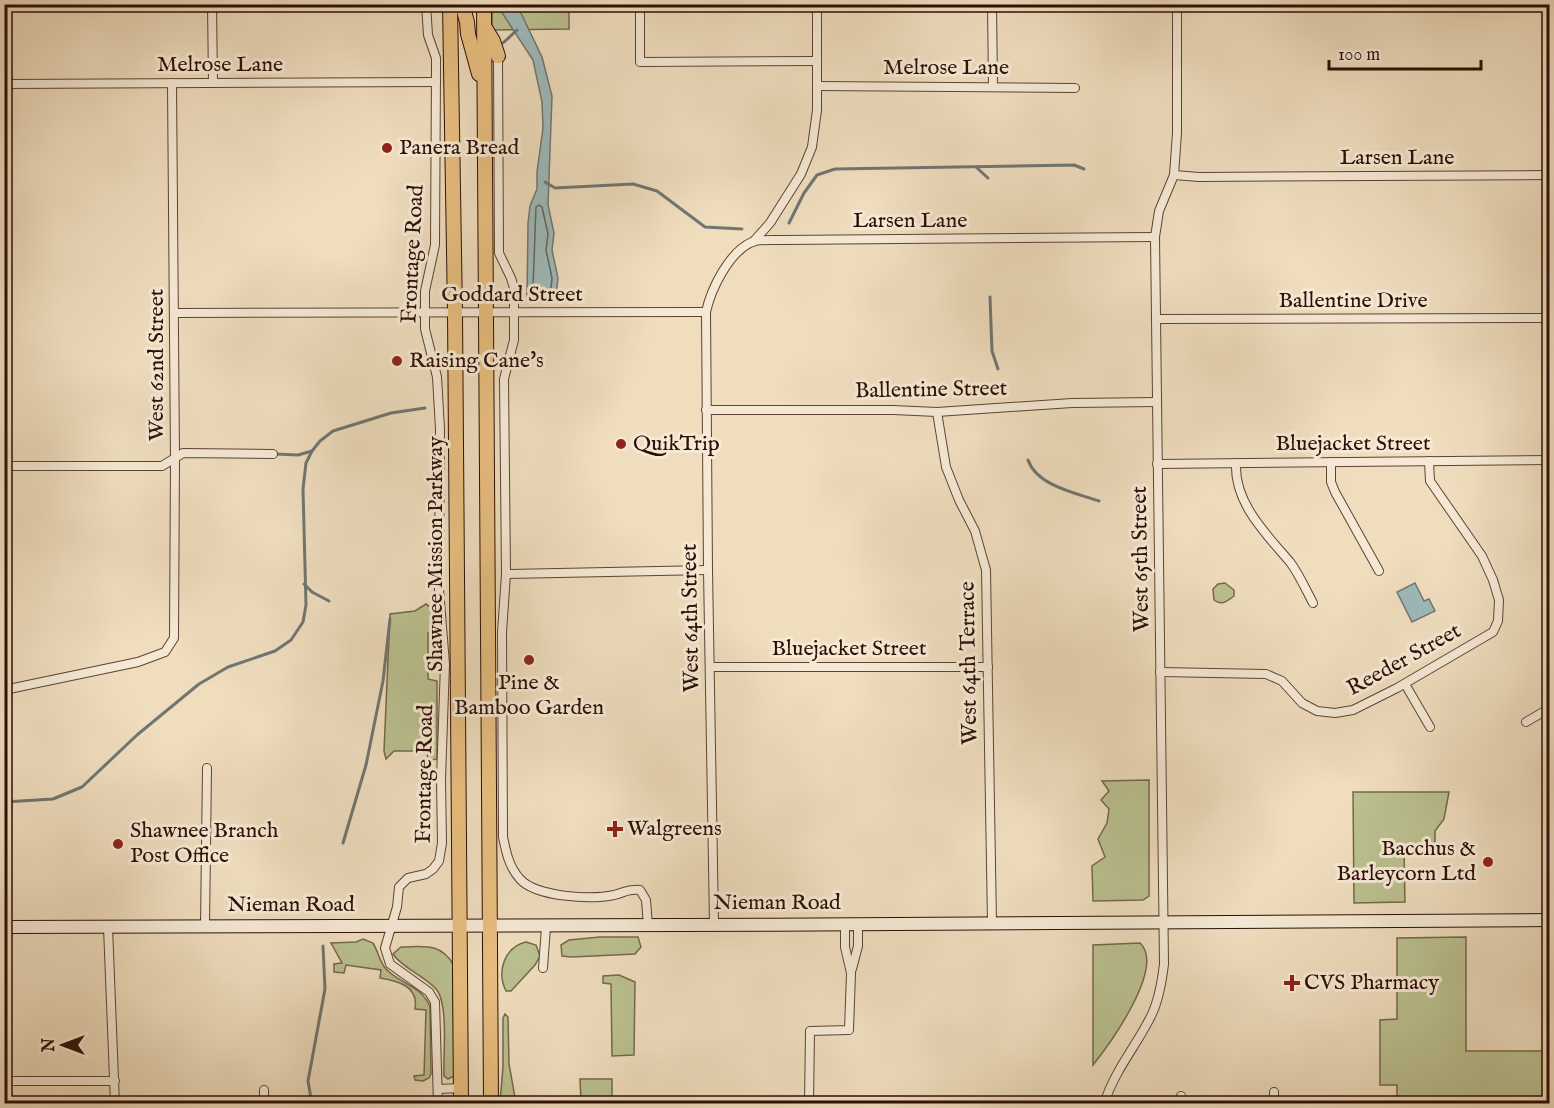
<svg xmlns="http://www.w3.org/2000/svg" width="1554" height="1108" font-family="'IM FELL English',serif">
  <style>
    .green { fill: #bbc090; stroke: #74684a; stroke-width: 1.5 }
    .water { fill: #9dbaba; stroke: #707672; stroke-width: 1.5 }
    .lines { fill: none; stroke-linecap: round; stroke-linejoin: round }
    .shore { stroke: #656460; stroke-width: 1.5 }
    .stream { stroke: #707672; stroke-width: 3 }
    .minor-casing { stroke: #5e4233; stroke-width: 10 }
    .secondary-casing { stroke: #2d0f05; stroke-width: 14 }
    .trunk-casing { stroke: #2d0f05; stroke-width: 16 }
    .minor { stroke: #f5e9d5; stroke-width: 8 }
    .secondary { stroke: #f5e9d5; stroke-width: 12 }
    .trunk { stroke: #e8be7f; stroke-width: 14 }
    .poi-dot { fill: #8f2418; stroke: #f5e9d5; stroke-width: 2 }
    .labels { text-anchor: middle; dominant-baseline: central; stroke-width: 6; stroke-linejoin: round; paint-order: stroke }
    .street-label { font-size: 22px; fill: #2d0f05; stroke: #f5e9d5 }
    .poi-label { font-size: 22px; fill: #2d0f05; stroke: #f5e9d5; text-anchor: start }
  </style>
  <rect width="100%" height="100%" fill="#efddbe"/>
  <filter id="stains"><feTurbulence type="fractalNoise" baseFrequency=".00333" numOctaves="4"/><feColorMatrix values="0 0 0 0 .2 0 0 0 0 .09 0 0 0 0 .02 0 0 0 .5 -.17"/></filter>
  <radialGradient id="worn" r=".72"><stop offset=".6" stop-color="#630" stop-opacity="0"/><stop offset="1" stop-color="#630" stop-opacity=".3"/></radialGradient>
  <g class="green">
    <polygon points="492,5 569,5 569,29 492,30"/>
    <path d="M 1225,583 L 1234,590 L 1234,596 C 1227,601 1222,606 1214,600 L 1213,589 L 1218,584 Z"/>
    <path d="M 426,604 C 437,611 436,620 435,632 L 428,633 L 428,679 L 437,681 L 437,759 L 428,761 L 427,751 L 394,751 L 386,759 L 384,751 L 390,614 L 415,611 Z"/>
    <polygon points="1149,780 1149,896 1143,900 1093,901 1092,866 1105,857 1098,839 1107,823 1109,809 1101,800 1109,791 1102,781"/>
    <polygon points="1449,792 1444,819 1435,831 1435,848 1404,850 1405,902 1354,903 1353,792"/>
    <polygon points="600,937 638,937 641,947 635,954 572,957 562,956 561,945 569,940"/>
    <polygon points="1466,937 1466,1051 1549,1051 1549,1103 1397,1103 1397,1085 1380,1085 1380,1020 1397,1019 1397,938"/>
    <path d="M 363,939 L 373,943 C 378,951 380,963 386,969 C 400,984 422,986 430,1007 L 431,1074 L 429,1078 L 423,1081 L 415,1080 L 414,1076 L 424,1075 L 426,1010 L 415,1009 C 419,986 398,981 380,978 L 381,970 L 346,965 L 344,973 L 334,972 L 334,964 L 342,963 L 331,943 L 356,942 Z"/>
    <path d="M 526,942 L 536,945 L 540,956 L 535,965 L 511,991 L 506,991 C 496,971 505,947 526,942 Z"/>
    <path d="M 1140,943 C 1166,967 1109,1045 1093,1065 L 1093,945 Z"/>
    <path d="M 401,947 C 423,947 440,942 453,964 L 454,1076 L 448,1079 L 444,1076 C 443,1056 449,1004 436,989 C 424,975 403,969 393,954 Z"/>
    <polygon points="619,975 635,982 634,1055 612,1056 611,984 603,983 603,976"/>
    <polygon points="505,1014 508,1017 509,1064 516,1103 500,1103 503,1067 503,1018"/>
    <polygon points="580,1079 612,1079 612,1101 581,1101"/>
  </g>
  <g class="water">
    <polygon points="497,5 517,5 542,57 552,96 548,205 554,233 552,250 558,278 556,296 527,296 528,223 530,206 537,189 537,172 543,128 542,102 533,60"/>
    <polygon points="1415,583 1424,601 1429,599 1435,611 1412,622 1397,592"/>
  </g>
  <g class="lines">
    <polygon class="shore" points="539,205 542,207 548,234 546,250 552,278 551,288 548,290 535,290 533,287 536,207"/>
    <g class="stream">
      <polyline points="503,43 517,30"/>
      <polyline points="976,167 988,178"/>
      <polyline points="545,182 555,188 633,184 657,191 705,227 742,229"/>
      <polyline points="789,223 804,193 817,175 835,169 1074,165 1084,169"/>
      <polyline points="990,297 992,351 998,369"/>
      <polyline points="275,454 298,455 312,451"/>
      <path d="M 1028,460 C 1037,486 1076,493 1099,501"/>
      <polyline points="304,584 312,592 329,601"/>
      <polyline points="4,802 53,799 82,787 137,735 199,684 228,667 275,651 291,640 303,622 306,605 303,489 306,463 312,451 320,441 333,431 391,413 425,408"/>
      <polyline points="343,843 366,765 383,681 390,619"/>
      <polyline points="312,1104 308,1081 325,989 323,946"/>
    </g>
    <defs>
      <g id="minor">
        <polyline points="212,4 213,83"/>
        <polyline points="426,4 428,35 436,58 436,70 435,245 425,291 425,329 437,377 440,429 439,589 445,664 441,779 442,843 439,861 433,869 426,874 408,878 399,887 397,907 385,948 390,964 429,992 435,1002 438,1104"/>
        <polyline points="640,4 640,62 817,61"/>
        <polyline points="992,4 993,86"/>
        <polyline points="1489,4 1550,5"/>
        <path d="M 498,56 L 499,253 L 511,278 L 514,288 L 514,340 L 504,379 L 506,574 L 502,632 L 503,837 C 506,852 509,867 520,879 C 536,897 591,900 614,895 C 626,892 626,889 640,890 L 646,900 L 648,926"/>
        <polyline points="4,84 436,82"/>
        <polyline points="817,86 1075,88"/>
        <polyline points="1174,175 1199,177 1550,175"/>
        <polyline points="753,242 770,223 801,174 812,147 817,110 817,4"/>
        <polyline points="175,313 706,312"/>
        <polyline points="1157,319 1550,318"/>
        <polyline points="706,410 893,410 937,412 1072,403 1157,402"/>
        <polyline points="937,412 946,467 959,500 975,531 986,570 992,923"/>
        <polyline points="1331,462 1331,482 1335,492 1379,571"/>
        <path d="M 1236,463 C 1234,503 1266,534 1290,562 C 1299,574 1306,590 1313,603"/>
        <polyline points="1157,464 1550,460"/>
        <polyline points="4,466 162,466 183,453 273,454"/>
        <polyline points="506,574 708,570"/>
        <polyline points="710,667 988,667"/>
        <polyline points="1160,672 1266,674 1282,681 1302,703 1317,711 1335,713 1353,710 1397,688 1493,632 1498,621 1499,600 1493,580 1482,556 1430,481 1429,461"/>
        <polyline points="1405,684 1430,727"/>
        <polyline points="4,690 138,662 165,652 174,638 175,458 172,83"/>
        <polyline points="1526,722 1550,708"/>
        <path d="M 714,924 L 708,570 L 706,312 C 711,289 729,252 752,242 C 760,239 772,240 781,240 L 1155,237"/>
        <polyline points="205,926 207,768"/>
        <polyline points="108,927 115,1104"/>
        <polyline points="543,968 546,927"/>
        <polyline points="852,969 858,946 858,923"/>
        <polyline points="4,1081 115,1081"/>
        <polyline points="438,1089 461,1088"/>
        <polyline points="1274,1092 1274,1104"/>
        <polyline points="264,1104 264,1090"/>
        <polyline points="809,1104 810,1031 849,1030 851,973 845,947 845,923"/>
        <path d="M 1104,1104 C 1115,1069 1138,1044 1152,1014 C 1159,999 1162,981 1164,964 L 1155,237 L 1159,211 L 1174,175 L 1177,133 L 1177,4"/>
        <polyline points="1179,1104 1181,1096"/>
      </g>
      <path id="secondary" d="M 4,927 C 520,927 1034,923 1550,920"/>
      <g id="trunk">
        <polyline points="450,4 455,313 461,1104"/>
        <polyline points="458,4 463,7 467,22 468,34 479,74"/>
        <polyline points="484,4 491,1104"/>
        <polyline points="485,28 493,41 498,56"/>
      </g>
    </defs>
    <use href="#minor" class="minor-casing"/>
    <use href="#secondary" class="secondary-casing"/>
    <use href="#trunk" class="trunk-casing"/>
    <use href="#minor" class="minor"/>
    <use href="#secondary" class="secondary"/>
    <use href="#trunk" class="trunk"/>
  </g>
  <g class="poi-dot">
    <circle cx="387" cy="148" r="6"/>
    <circle cx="397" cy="361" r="6"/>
    <circle cx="621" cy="444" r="6"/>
    <circle cx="529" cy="660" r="6"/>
    <path d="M612 820h6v6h6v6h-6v6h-6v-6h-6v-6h6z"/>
    <circle cx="118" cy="844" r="6"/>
    <circle cx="1488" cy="862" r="6"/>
    <path d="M1289 974h6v6h6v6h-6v6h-6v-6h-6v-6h6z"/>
  </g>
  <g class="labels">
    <g class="street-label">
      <text x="220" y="65">Melrose Lane</text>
      <text x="946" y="68">Melrose Lane</text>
      <text x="1397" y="158">Larsen Lane</text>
      <text x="910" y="221">Larsen Lane</text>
      <text transform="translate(413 254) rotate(-87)">Frontage Road</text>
      <text x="512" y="295">Goddard Street</text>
      <text x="1353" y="301">Ballentine Drive</text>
      <text transform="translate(157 365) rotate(-90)">West 62nd Street</text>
      <text transform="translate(931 390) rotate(-1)">Ballentine Street</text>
      <text x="1353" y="444">Bluejacket Street</text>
      <text transform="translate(436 554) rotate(-90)">Shawnee Mission Parkway</text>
      <text transform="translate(1141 559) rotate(-91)">West 65th Street</text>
      <text transform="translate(691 618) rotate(-91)">West 64th Street</text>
      <text x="849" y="649">Bluejacket Street</text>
      <text transform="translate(1404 660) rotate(-29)">Reeder Street</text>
      <text transform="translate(969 663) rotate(-91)">West 64th Terrace</text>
      <text transform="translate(425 774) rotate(-89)">Frontage Road</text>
      <text x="777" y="903">Nieman Road</text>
      <text x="291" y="905">Nieman Road</text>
    </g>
    <g class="poi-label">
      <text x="399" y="148">Panera Bread</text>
      <text x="409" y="361">Raising Cane's</text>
      <text x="633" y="444">QuikTrip</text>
      <text x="529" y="683" text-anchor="middle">Pine &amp;<tspan x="529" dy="25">Bamboo Garden</tspan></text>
      <text x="627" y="829">Walgreens</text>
      <text x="130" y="831">Shawnee Branch<tspan x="130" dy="25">Post Office</tspan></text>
      <text x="1476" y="849" text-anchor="end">Bacchus &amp;<tspan x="1476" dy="25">Barleycorn Ltd</tspan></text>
      <text x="1304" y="983">CVS Pharmacy</text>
    </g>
  </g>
  <rect width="1554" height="1108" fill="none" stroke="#efddbe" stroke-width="24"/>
  <rect x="6" y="6" width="1542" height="1096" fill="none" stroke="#2d0f05" stroke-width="3"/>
  <rect x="12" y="12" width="1530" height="1084" fill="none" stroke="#2d0f05" stroke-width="1.5"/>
  <g transform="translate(63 1045) rotate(270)" stroke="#f5e9d5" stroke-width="4.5" paint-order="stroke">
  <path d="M0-4.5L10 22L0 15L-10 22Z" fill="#2d0f05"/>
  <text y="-9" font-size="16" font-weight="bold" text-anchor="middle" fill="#2d0f05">N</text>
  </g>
  <path d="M1329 60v9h152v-9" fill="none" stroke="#2d0f05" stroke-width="3"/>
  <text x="1338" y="60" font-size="18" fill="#2d0f05" stroke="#f5e9d5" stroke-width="4.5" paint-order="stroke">100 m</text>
  <rect width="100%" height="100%" filter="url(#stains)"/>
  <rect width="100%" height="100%" fill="url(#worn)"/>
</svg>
